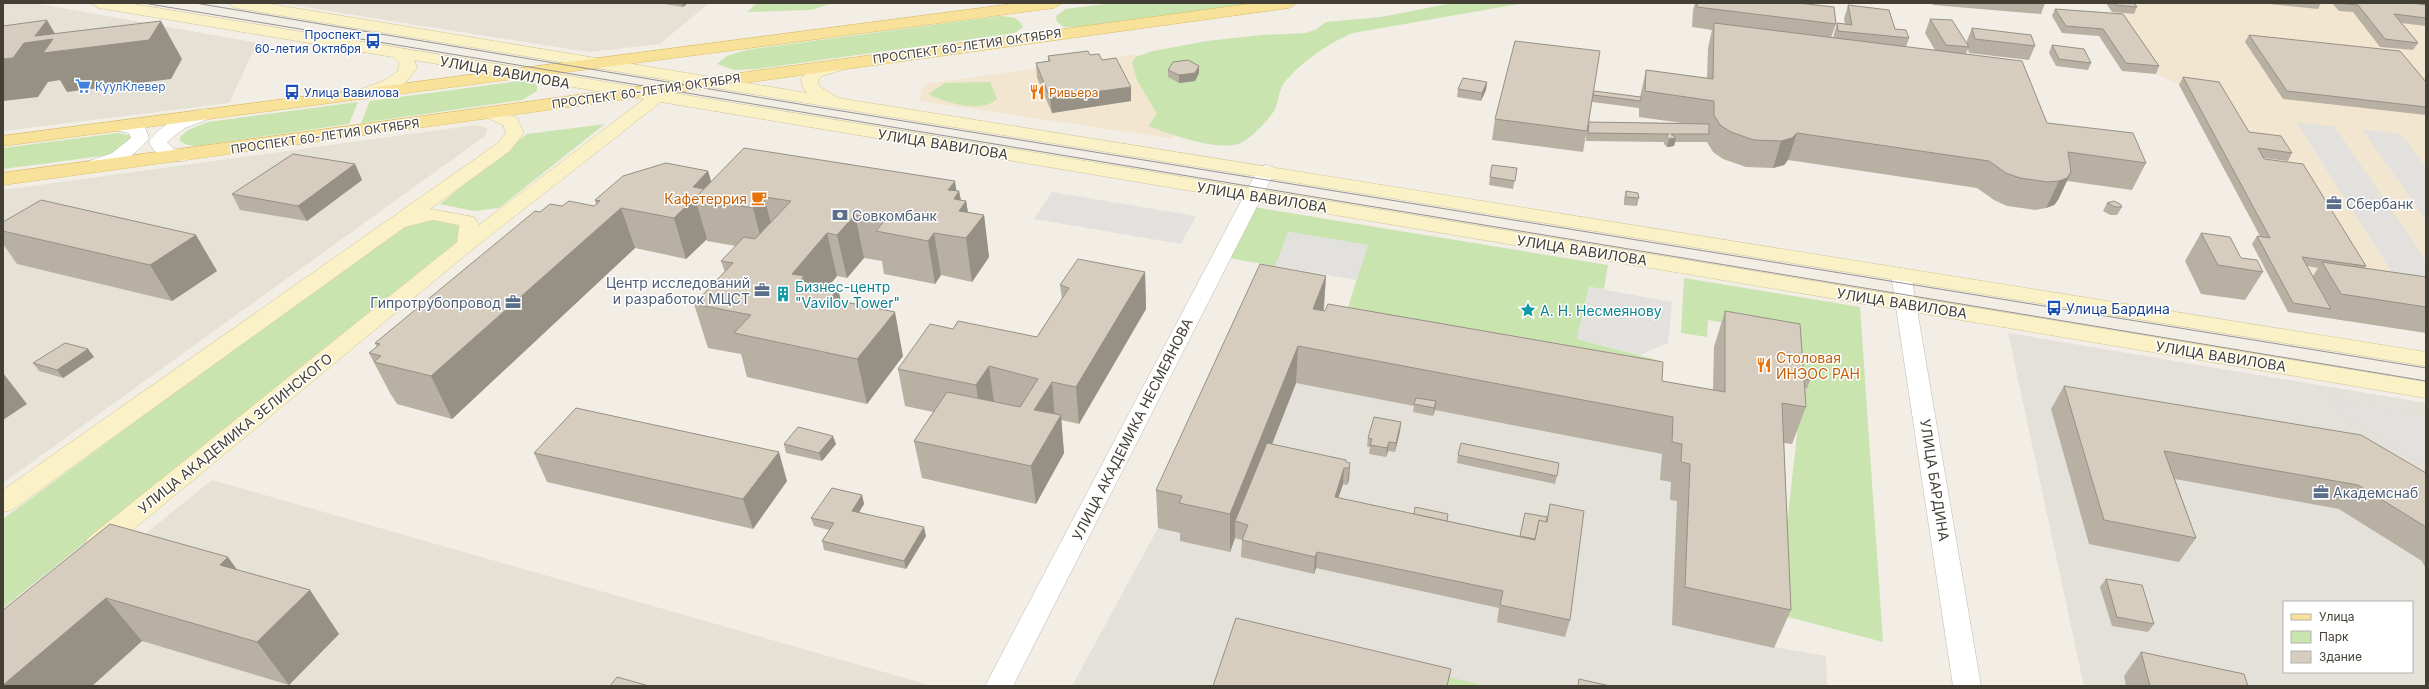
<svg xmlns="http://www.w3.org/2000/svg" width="2429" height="689" font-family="Inter,sans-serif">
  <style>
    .residential { fill: #e5e1d4 }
    .commercial { fill: #f3e6d1 }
    .industrial { fill: #e4e0da; fill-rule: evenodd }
    .green { fill: #cae4b0 }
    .parking { fill: #e3e1dd }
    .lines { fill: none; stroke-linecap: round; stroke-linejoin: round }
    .street-casing { stroke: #bfb9ac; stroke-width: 1 }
    .secondary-casing { stroke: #cfc397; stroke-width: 1 }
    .primary-casing { stroke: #dcbf69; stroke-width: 1 }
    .street { fill: #fff; fill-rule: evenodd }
    .secondary { fill: #fbf1c6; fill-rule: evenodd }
    .primary { fill: #f8e198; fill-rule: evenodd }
    .tram { stroke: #949494; stroke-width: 1 }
    .wall { fill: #b8b0a3; fill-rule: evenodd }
    .shaded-wall { fill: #969085 }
    .building { fill: #d6cdbe; stroke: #969085 }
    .labels { text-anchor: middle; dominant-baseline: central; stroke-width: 3; stroke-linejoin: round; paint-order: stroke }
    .far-transit-label { font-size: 12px; fill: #164399; stroke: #fff; text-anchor: end }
    .far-street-label { font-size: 12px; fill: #443f35; stroke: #fff }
    .far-shop-label { font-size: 12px; fill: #366cbe; stroke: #fff; text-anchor: start }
    .far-food-label { font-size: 12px; fill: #c56008; stroke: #fff; text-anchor: start }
    .street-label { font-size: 14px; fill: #443f35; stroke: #fff }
    .food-label { font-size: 14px; fill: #c56008; stroke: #fff; text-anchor: end }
    .service-label { font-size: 14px; fill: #4e5e75; stroke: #fff; text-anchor: start }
    .culture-label { font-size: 14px; fill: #0d838f; stroke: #fff; text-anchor: start }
    .transit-label { font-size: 14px; fill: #164399; stroke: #fff; text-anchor: start }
  </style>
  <rect width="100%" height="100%" fill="#f2eee5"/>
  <g class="residential">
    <polygon points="3,3 34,3 257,43 229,103 3,131"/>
    <polygon points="279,3 709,3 660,44 588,52"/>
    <polygon points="476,125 487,128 485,136 3,483 3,190"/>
    <polygon points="212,480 933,686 3,686 3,649"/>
  </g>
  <g class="commercial">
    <polygon points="2106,3 2342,3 2426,12 2426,333 2288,312 2252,244 2264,245 2179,85 2156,74"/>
    <polygon points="1136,54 1174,139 919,101 924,84"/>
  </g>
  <g class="industrial">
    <polygon points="1259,301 1713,429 1714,347 1787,360 1792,444 1769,440 1774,647 1826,656 1827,686 1072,686 1158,528"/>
    <path d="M 2008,333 L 2426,403 L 2426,686 L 2084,686 ZM 2284,602 L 2412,602 L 2412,672 L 2284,672 Z"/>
  </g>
  <g class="green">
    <polygon points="757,3 833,3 811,10 747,12"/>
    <polygon points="1113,3 1258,3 1079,27 1064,27 1057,22 1056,16 1065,9"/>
    <path d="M 1453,3 L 1525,3 L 1353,33 C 1330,42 1300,63 1284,83 C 1278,91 1279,105 1272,114 C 1264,124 1250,140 1238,144 C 1216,151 1169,134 1148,126 L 1157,114 L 1137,80 L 1132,63 L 1135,57 L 1153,51 L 1207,41 L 1262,35 L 1305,33 L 1315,30 L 1326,22 L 1381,17 Z"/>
    <path d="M 1000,16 C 1010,17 1018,16 1023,27 L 1015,33 L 757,69 L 734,70 L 717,64 L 727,56 L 746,50 Z"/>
    <polygon points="519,81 529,81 537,85 537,91 522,100 361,123 370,101"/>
    <path d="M 979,82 L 990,82 L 997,99 C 980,114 947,103 928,94 L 945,83 Z"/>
    <polygon points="358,102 349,124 197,146 187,145 180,141 180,137 188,130 208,122"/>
    <polygon points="605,124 499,208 474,211 440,204 527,134"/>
    <polygon points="118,133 133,136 132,142 109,155 3,169 3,148"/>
    <polygon points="1253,207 1608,265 1604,289 1589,287 1577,339 1661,361 1655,374 1347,311 1367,245 1289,232 1275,266 1228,258"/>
    <polygon points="423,218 463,227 460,244 3,608 3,519 401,226"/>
    <polygon points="1684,278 1860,307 1883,642 1777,614 1797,435 1793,335 1708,320 1707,337 1681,333"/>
    <polygon points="1449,677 1486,686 1447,686"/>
  </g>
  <g class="parking">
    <polygon points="2296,122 2335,127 2426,261 2426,278 2393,274"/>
    <polygon points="2362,129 2401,134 2426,167 2426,220"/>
    <polygon points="1052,192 1196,216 1181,244 1034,219"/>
    <polygon points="1288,232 1368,245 1357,280 1275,266"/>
    <polygon points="1589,287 1672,302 1668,343 1640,355 1577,339"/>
    <polygon points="2333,398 2426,417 2426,466 2344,417"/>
  </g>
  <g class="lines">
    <defs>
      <g id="street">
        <path d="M 205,109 L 211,110 L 214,114 L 211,118 L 185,128 L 167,142 L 174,149 L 188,152 L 191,156 L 188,160 C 173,164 155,157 149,142 C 162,123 183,114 205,109 Z"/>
        <path d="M 120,121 L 145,127 L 149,138 C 137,155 106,176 84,171 L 82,167 L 84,163 L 112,153 L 131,138 L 129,133 L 114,130 L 111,126 L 114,122 Z"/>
        <polygon points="1266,165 1273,167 1275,171 1013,686 985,686 1257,171 1259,167"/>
        <polygon points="1901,268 1908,270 1911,274 1981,686 1953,686 1891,274 1894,270"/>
      </g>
      <g id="secondary">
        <polygon points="91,3 127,3 2426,382 2426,398 661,102 474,248 106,552 97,555 88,552 84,545 88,538 457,242 459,225 433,220 405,227 12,510 3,512 3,490 498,143 506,133 503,125 485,117 482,113 485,109 497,109 517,118 524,133 510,151 430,209 474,217 479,225 644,99 414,60 417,68 405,83 365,99 359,98 356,94 359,90 385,80 398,71 399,63 393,57 99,8"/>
        <path d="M 228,3 L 264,3 L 807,93 L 803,88 L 801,79 C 809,67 834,57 849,60 L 851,64 L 849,68 L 822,76 L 818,80 L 819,86 L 838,98 L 2426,352 L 2426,366 L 824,106 L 236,8 Z"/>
      </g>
      <g id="primary">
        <polygon points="1019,3 1062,3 1054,8 3,146 3,136"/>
        <polygon points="1256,3 1297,3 1289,8 3,185 3,173"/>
      </g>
    </defs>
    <use href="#street" class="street-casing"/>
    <use href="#secondary" class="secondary-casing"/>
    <use href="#primary" class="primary-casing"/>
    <use href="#street" class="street"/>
    <use href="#secondary" class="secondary"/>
    <use href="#primary" class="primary"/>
    <g class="tram">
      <polyline points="143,3 2426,381"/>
      <polyline points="195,3 817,107 2426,368"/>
    </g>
  </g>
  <g class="wall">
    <polygon points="657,3 688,3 683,7"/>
    <path d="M 1695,3 L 1798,3 L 1836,24 L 1831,38 L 1833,38 L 1837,23 L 1845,24 L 1844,19 L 1848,5 L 1895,29 L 1909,38 L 1906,47 L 1935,50 L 1925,33 L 1930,19 L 1966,43 L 1972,28 L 2035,46 L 2029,60 L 1969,53 L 1968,49 L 1966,54 L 2047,123 L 2146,163 L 2132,190 L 2067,181 L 2058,200 L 2054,205 L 2046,208 L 2035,210 L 2007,206 L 1994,200 L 1977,188 L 1788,160 L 1784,165 L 1773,168 L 1746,167 L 1723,159 L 1713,152 L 1707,142 L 1675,142 L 1674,146 L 1667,147 L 1664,144 L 1664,142 L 1586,141 L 1586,135 L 1583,152 L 1492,140 L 1495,119 L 1594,91 L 1640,97 L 1646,70 L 1707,78 L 1708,48 L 1712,30 L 1692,27 L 1693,10 ZM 1592,102 L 1639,108 L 1639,117 L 1682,123 L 1589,122 Z"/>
    <polygon points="1932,3 2045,3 2041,14 1933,5"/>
    <polygon points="2106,3 2134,3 2137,7 2134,14 2112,12"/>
    <polygon points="2269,3 2321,3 2318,9 2269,4"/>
    <polygon points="2332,3 2411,3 2426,5 2426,26 2401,23 2418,43 2413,50 2380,47 2353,12 2339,11"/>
    <polygon points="2055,9 2123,14 2159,66 2156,74 2122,71 2099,36 2062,33 2052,16"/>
    <polygon points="2249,35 2426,82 2426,115 2283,99 2245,42"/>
    <polygon points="2052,45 2091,63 2088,70 2056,66 2049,53"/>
    <polygon points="1090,55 1102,60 1131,101 1052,113 1037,78 1036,63 1048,61 1048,56"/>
    <polygon points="1168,70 1199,73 1195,81 1179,83 1168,77"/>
    <path d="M 2183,77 L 2249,132 L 2292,153 L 2288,161 L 2263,158 L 2366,266 L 2364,268 L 2426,277 L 2426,333 L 2288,312 L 2252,244 L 2257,236 L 2260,236 L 2179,85 ZM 2307,266 L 2318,268 L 2313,276 Z"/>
    <polygon points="1487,82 1486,90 1481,101 1457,97 1458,89"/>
    <polygon points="355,164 362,180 307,221 240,210 232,194"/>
    <polygon points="1517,168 1513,189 1489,185 1490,177"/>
    <polygon points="708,171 711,181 959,191 961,200 966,201 968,212 984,215 989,257 972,282 941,275 935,284 884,274 882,261 864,258 847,278 837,276 828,287 838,289 841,301 903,356 867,404 747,377 741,354 708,348 694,304 725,272 721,261 736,246 707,241 707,239 686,259 635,248 452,419 397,404 392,396 391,395 369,353 377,347 375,343 540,212 562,206 594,206 596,204 595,200"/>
    <polygon points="1626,191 1639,198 1637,206 1624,205 1624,199"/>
    <polygon points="2107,203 2122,207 2117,215 2110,215 2103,211"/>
    <polygon points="3,222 217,271 172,301 17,264 3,244"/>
    <polygon points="2201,233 2263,272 2245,300 2201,294 2185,261"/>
    <polygon points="1145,272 1146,309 1079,424 1061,420 1064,453 1036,504 922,478 914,441 933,412 905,406 898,369 953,329 1037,337 1062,299 1060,285"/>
    <polygon points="1326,276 1324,311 1662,381 1713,390 1714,347 1725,311 1804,370 1810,380 1807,389 1805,388 1806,407 1792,444 1784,443 1791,610 1774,648 1672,625 1677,501 1670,500 1671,482 1660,480 1662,454 1435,410 1433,416 1413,412 1414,406 1296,383 1272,444 1350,463 1349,480 1347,485 1343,484 1338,498 1520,536 1525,513 1547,517 1550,504 1570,620 1565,637 1497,622 1499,608 1316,568 1314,574 1241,557 1242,540 1235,538 1230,552 1180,541 1180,533 1158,528 1156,490"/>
    <polygon points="88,349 94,357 63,378 39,371 33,363"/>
    <polygon points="2064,386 2426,473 2426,569 2422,561 2339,509 2175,479 2196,538 2179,562 2089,544 2051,409"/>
    <polygon points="1401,422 1400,431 1395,452 1388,451 1386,457 1369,454 1370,447 1367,447 1368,438"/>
    <polygon points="784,444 836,444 822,461 786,453"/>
    <polygon points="534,453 787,481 753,529 547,482"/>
    <polygon points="1458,455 1557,476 1555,484 1457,463"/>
    <polygon points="862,495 864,504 859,512 926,536 906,569 824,550 822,541 829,530 814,526 811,518"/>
    <polygon points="237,569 339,634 289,685 142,641 92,686 3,686 3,610"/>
    <polygon points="2106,579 2154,624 2148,632 2112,626 2100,587"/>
    <polygon points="2141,652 2248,686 2126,686 2124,676"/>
  </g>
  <g class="shaded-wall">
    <polygon points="682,3 688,3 683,7"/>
    <polygon points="47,20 65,51 161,21 182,59 171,79 67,92 60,80 48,82 38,97 3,101 3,59 24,43 35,36"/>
    <polygon points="1199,66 1199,73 1195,81 1179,83 1179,75"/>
    <polygon points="1487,82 1486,90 1481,101 1482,93"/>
    <polygon points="1131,87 1131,101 1052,113 1050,98"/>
    <polygon points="1797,133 1788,160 1784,165 1773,168 1781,141"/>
    <polygon points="1676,138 1674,146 1667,147 1669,139"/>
    <polygon points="355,164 362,180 307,221 298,206"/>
    <polygon points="708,171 717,202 693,187"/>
    <polygon points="2071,172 2058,200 2054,205 2046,208 2059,181"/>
    <polygon points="955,181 957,195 959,191 962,207 966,201 971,232 984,215 989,257 972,282 966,238 948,190"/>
    <polygon points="764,197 775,239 764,251 753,208"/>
    <polygon points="695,198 707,239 686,259 674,218"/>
    <polygon points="621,208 635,248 452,419 431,376"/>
    <polygon points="855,215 864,258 847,278 837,235"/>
    <polygon points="827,233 837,276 812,306 792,274"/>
    <polygon points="934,233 941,275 935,284 928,241"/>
    <polygon points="196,235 217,271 172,301 150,265"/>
    <polygon points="1145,272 1146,309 1079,424 1076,387"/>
    <polygon points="1326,276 1323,313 1313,309"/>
    <polygon points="838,289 848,333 830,299"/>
    <polygon points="895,312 903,356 867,404 857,359"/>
    <polygon points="1298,346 1296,383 1241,523 1235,521 1235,538 1230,552 1230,514"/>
    <polygon points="88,349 94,357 63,378 57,370"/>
    <polygon points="989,366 994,403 982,423 976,385"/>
    <polygon points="3,373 27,404 3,420"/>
    <polygon points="1052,382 1055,419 1034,410"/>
    <polygon points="1436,401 1435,410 1433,416 1434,408"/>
    <polygon points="1061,415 1064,453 1036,504 1031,466"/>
    <polygon points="1401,422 1400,431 1395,452 1396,443"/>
    <polygon points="833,436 836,444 822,461 819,453"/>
    <polygon points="1389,442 1388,451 1386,457 1387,448"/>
    <polygon points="779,452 787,481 753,529 743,499"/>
    <polygon points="1350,463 1349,480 1347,485 1349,468"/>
    <polygon points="1344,468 1343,484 1333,514 1335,497"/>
    <polygon points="862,495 864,504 855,519 852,511"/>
    <polygon points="924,527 926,536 906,569 904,561"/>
    <polygon points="1317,552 1316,568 1314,574 1315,557"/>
    <polygon points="228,557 259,601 220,565"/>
    <polygon points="310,590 339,634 289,685 257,642"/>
    <polygon points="106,598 142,641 92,686 3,686 3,685"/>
  </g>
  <g class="building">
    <polygon points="1697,3 1798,3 1834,7 1836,24 1697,7"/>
    <polygon points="2114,3 2134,3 2137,7 2115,5"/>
    <polygon points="2343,3 2411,3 2426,5 2426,18 2394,14 2418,43 2385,39 2358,5 2344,4"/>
    <polygon points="1848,5 1889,10 1895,29 1906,30 1909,38 1838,31 1837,23 1852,25"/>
    <polygon points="2055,9 2123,14 2159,66 2126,63 2103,29 2066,26"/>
    <polygon points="1930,19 1952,20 1969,47 1946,45"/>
    <polygon points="47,20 35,36 161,21 149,40 43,53 53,39 24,43 13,58 3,59 3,26"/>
    <polygon points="1714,23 2022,61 2047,123 2133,133 2146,163 2068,152 2071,172 2067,178 2059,181 2048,182 2020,178 2006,173 1989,161 1797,133 1792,138 1781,141 1754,140 1731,132 1720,125 1714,115 1714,101 1645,91 1646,70 1713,79"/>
    <polygon points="1972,28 2031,35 2035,46 1975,39"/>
    <polygon points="2249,35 2400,51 2426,82 2426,107 2287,91"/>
    <polygon points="1515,41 1600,51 1587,131 1495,119"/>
    <polygon points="2052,45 2084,49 2091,63 2059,59"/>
    <polygon points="1088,51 1090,55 1099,54 1102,60 1116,58 1131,87 1050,98 1036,63 1050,61 1048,56"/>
    <polygon points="1188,60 1199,66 1195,73 1179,75 1168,70 1173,62"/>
    <polygon points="2183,77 2219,82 2249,132 2281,136 2292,153 2258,148 2264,159 2303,164 2366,266 2302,257 2331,309 2293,303 2257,236 2270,238"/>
    <polygon points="1463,78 1487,82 1482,93 1458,89"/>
    <polygon points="1594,91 1641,97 1641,101 1593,95"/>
    <polygon points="1589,122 1709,124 1709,134 1671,134 1676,138 1669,139 1666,136 1669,134 1588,133"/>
    <polygon points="744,148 955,181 948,190 959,191 954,199 966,201 959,211 984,215 966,238 934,233 928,241 876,231 885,220 855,215 837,235 827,233 792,274 804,276 800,281 838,289 830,299 895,312 857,359 734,333 751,315 694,304 733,263 721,261 744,237 755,239 791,201 764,197 753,208 695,198"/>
    <polygon points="293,154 355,164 298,206 232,194"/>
    <polygon points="666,163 708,171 693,187 704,189 674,218 621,208 431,376 374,362 381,356 369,353 380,344 375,343 535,211 540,212 550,204 562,206 569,201 594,206 600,201 595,200 623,176"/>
    <polygon points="1492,165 1517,168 1515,181 1490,177"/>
    <polygon points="1626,191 1638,193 1639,198 1626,197"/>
    <polygon points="41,200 196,235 150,265 3,231 3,222"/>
    <polygon points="2114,201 2120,204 2122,207 2115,207 2107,203"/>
    <polygon points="2201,233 2230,237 2241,258 2257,260 2263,272 2218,265"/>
    <polygon points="1078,259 1145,272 1076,387 1052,382 1034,410 1061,415 1031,466 914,441 947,392 1020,407 1038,379 989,366 976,385 898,369 930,324 953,329 958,321 1037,337 1069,288 1060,285"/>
    <polygon points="2322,262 2426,277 2426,307 2341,294"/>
    <polygon points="1260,264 1326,276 1313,309 1325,311 1328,304 1663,362 1662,381 1725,392 1725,311 1800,324 1806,407 1782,403 1791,610 1685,587 1690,464 1681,462 1682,444 1672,442 1673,417 1298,346 1230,514 1179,503 1182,496 1156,490"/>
    <polygon points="65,343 88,349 57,370 33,363"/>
    <polygon points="1804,370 1810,371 1810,380 1804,379"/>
    <polygon points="2064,386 2361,435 2426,473 2426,527 2358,485 2164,451 2196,538 2104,520"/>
    <polygon points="1416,398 1436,401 1434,408 1414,404"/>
    <polygon points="576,408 779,452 743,499 534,453"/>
    <polygon points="1374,417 1401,422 1396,443 1389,442 1387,448 1370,445 1372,439 1368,438"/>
    <polygon points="798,427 833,436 819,453 784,444"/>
    <polygon points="1267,443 1346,460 1346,462 1350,463 1349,468 1344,468 1335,497 1535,540 1539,520 1547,522 1550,504 1584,511 1570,620 1500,605 1503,591 1317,552 1315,557 1242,540 1248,525 1235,521"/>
    <polygon points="1461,443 1559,463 1557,476 1458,455"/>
    <polygon points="832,488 862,495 852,511 924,527 904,561 822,541 834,523 811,518"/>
    <polygon points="1415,507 1448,514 1447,521 1414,514"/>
    <polygon points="1525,513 1547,517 1546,522 1539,520 1535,539 1520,536"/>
    <polygon points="110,524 228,557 220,565 310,590 257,642 106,598 3,685 3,610"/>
    <polygon points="2106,579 2142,585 2154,624 2117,617"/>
    <polygon points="1236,618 1451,669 1447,686 1213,686"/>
    <polygon points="2141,652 2244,674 2248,686 2150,686"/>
    <polygon points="617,677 649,686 610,686"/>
    <polygon points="1579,679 1610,686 1578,686"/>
  </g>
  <defs>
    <symbol id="bus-bare" viewBox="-9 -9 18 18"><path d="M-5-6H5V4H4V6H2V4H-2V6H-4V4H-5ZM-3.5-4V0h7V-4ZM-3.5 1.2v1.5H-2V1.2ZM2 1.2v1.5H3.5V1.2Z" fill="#1a4fb4" stroke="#fff" stroke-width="2.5" paint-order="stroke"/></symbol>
    <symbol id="supermarket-bare" viewBox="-9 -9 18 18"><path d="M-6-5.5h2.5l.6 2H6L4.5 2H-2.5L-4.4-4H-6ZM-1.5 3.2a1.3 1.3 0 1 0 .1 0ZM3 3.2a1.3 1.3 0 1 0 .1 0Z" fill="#3f7fe0" stroke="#fff" stroke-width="2.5" paint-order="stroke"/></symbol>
    <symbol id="restaurant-bare" viewBox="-9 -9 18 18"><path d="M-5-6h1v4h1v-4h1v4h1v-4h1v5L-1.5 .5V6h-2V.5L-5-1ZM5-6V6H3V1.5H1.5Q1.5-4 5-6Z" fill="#e8710a" stroke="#fff" stroke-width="2.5" paint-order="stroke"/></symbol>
    <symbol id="cafe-bare" viewBox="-9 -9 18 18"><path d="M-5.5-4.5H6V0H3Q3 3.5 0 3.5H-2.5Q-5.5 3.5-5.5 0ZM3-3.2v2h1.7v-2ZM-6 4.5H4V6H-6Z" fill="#e8710a" stroke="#fff" stroke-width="2.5" paint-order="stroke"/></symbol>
    <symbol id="office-bare" viewBox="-9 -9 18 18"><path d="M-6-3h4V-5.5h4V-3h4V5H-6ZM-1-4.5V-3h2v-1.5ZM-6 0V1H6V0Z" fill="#5c6f8a" stroke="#fff" stroke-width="2.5" paint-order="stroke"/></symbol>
    <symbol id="bank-bare" viewBox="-9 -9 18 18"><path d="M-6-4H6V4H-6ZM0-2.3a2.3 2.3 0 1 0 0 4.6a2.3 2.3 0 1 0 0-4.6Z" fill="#5c6f8a" stroke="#fff" stroke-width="2.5" paint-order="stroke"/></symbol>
    <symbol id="building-bare" viewBox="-9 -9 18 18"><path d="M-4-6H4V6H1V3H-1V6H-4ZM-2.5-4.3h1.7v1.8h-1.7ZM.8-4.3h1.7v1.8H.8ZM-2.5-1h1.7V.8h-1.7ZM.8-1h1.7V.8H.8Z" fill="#0f9aa8" stroke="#fff" stroke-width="2.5" paint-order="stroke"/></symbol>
    <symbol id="sight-bare" viewBox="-9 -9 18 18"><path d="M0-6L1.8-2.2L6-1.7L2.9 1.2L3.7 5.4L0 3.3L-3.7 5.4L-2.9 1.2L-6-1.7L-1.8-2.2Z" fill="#0f9aa8" stroke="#fff" stroke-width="2.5" paint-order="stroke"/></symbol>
  </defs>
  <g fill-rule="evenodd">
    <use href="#bus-bare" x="362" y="30" width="22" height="22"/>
    <use href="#supermarket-bare" x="72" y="75" width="22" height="22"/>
    <use href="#bus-bare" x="281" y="81" width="22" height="22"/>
    <use href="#restaurant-bare" x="1026" y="81" width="22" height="22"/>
    <use href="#cafe-bare" x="748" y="187" width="22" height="22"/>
    <use href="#office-bare" x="2323" y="192" width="22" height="22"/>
    <use href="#bank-bare" x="829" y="204" width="22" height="22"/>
    <use href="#office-bare" x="751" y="279" width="22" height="22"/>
    <use href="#building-bare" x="772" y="283" width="22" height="22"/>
    <use href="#office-bare" x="502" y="291" width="22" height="22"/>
    <use href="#bus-bare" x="2043" y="297" width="22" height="22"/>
    <use href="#sight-bare" x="1517" y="299" width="22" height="22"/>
    <use href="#restaurant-bare" x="1753" y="354" width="22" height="22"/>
    <use href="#office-bare" x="2310" y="481" width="22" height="22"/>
  </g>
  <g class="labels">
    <g class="far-transit-label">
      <text x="361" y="34">Проспект<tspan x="361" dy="14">60-летия Октября</tspan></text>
      <text x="304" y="92" text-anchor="start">Улица Вавилова</text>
    </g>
    <g class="far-street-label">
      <text transform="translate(967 46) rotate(-8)">ПРОСПЕКТ 60-ЛЕТИЯ ОКТЯБРЯ</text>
      <text transform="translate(646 91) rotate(-8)">ПРОСПЕКТ 60-ЛЕТИЯ ОКТЯБРЯ</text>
      <text transform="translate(325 136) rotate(-8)">ПРОСПЕКТ 60-ЛЕТИЯ ОКТЯБРЯ</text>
    </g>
    <g class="far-shop-label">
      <text x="95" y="86">КуулКлевер</text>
    </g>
    <g class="far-food-label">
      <text x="1049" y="92">Ривьера</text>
    </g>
    <g class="street-label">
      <text transform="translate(505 72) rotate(10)">УЛИЦА ВАВИЛОВА</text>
      <text transform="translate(943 144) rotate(9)">УЛИЦА ВАВИЛОВА</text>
      <text transform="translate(1262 197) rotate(9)">УЛИЦА ВАВИЛОВА</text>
      <text transform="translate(1582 250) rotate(9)">УЛИЦА ВАВИЛОВА</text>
      <text transform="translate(1902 303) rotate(9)">УЛИЦА ВАВИЛОВА</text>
      <text transform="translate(2221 356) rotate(9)">УЛИЦА ВАВИЛОВА</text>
      <text transform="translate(1132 429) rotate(-63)">УЛИЦА АКАДЕМИКА НЕСМЕЯНОВА</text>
      <text transform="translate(235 433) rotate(-39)">УЛИЦА АКАДЕМИКА ЗЕЛИНСКОГО</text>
      <text transform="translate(1935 480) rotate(81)">УЛИЦА БАРДИНА</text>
    </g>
    <g class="food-label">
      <text x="747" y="198">Кафетеррия</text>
      <text x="1776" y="357" text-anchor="start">Столовая<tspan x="1776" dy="16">ИНЭОС РАН</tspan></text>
    </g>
    <g class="service-label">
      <text x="2346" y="203">Сбербанк</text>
      <text x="852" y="215">Совкомбанк</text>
      <text x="750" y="282" text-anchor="end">Центр исследований<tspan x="750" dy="16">и разработок МЦСТ</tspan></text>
      <text x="501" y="302" text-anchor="end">Гипротрубопровод</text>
      <text x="2333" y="492">Академснаб</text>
    </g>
    <g class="culture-label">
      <text x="795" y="286">Бизнес-центр<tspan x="795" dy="16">"Vavilov Tower"</tspan></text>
      <text x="1540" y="310">А. Н. Несмеянову</text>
    </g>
    <g class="transit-label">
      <text x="2066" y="308">Улица Бардина</text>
    </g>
  </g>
  <rect width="2429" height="689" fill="none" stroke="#443f35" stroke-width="8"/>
  <rect x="2283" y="601" width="130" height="72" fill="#ffffff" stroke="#b4b2ae"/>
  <rect x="2291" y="614" width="20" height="6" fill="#f8e198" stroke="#b4b2ae"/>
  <text x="2319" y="621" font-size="12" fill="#443f35">Улица</text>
  <rect x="2291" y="631" width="20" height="12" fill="#cae4b0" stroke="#b4b2ae"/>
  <text x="2319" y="641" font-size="12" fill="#443f35">Парк</text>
  <rect x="2291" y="651" width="20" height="12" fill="#d6cdbe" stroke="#b4b2ae"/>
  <text x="2319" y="661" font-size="12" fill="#443f35">Здание</text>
</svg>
